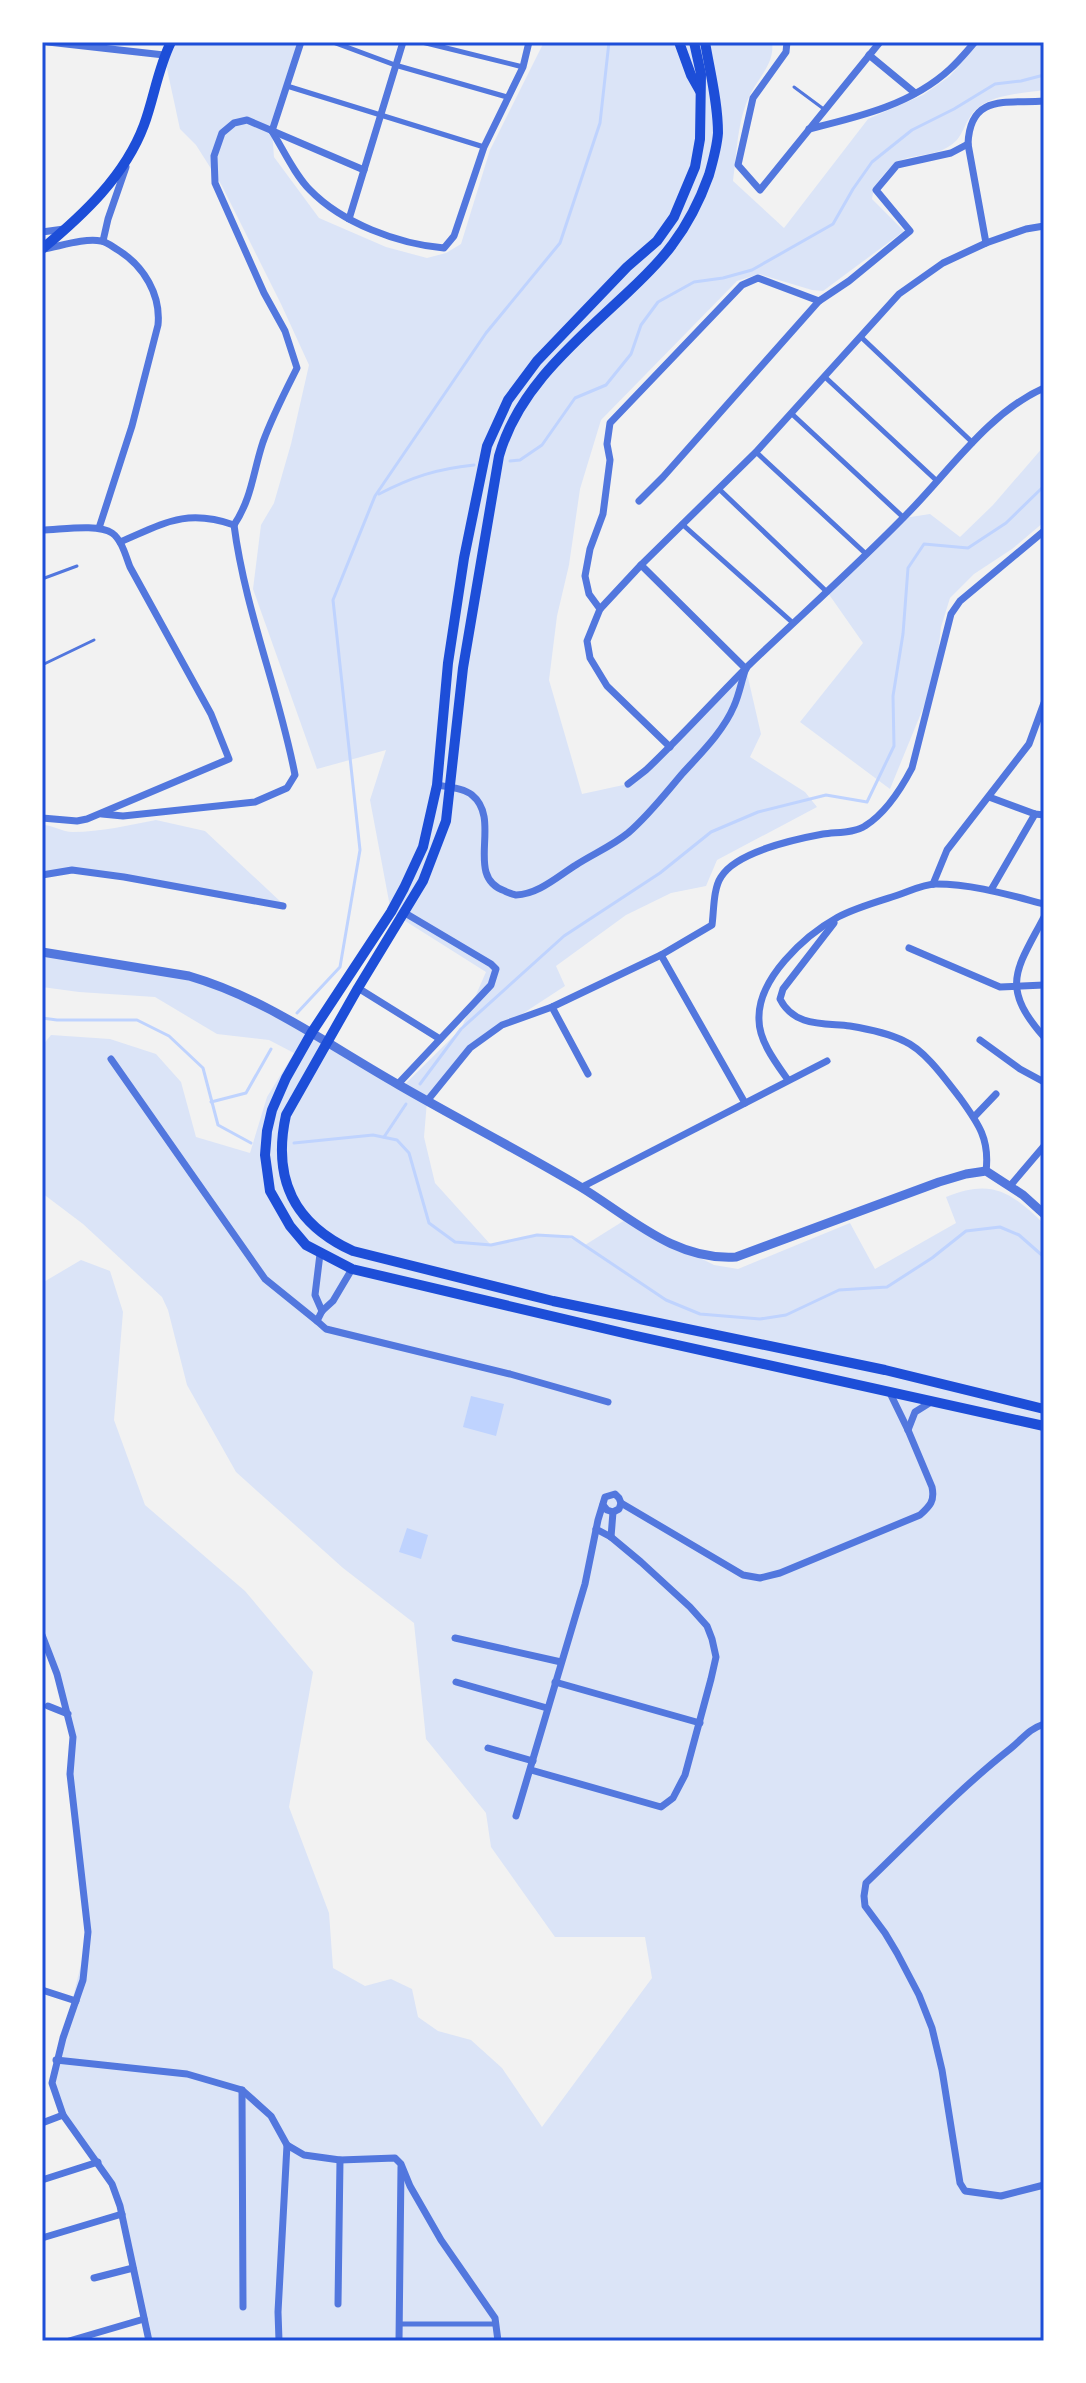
<svg xmlns="http://www.w3.org/2000/svg" width="1086" height="2383" font-family="'Sofia Sans Condensed',sans-serif">
  <style>
    .green { fill: #dbe4f7 }
    .water { fill: #bfd3fe }
    .lines { fill: none; stroke-linecap: round; stroke-linejoin: round }
    .stream { stroke: #bfd3fe; stroke-width: 3 }
    .service { stroke: #5277de; stroke-width: 3 }
    .pedestrian { stroke: #5277de; stroke-width: 5 }
    .minor { stroke: #5277de; stroke-width: 7 }
    .tertiary { stroke: #5277de; stroke-width: 9 }
    .secondary { stroke: #1d4ed8; stroke-width: 10 }
    .neatline { fill: none; stroke: #1d4ed8; stroke-width: 3 }
  </style>
  <rect width="100%" height="100%" fill="#f2f2f2"/>
  <g class="green">
    <path d="M 171,42 L 299,42 L 272,131 L 274,157 L 319,218 L 386,247 L 427,258 L 446,253 L 461,244 L 490,150 L 544,42 L 772,42 C 775,62 760,76 751,93 C 737,119 737,153 733,181 L 784,228 L 868,119 L 923,95 L 950,76 L 979,42 L 1044,42 L 1044,90 C 1020,94 984,94 970,117 C 962,129 962,139 948,147 C 926,160 905,150 886,172 C 878,181 874,186 872,199 L 904,231 L 823,291 L 812,290 L 759,274 L 737,281 L 601,420 L 580,489 L 569,565 L 557,616 L 549,680 L 582,794 L 628,784 L 746,669 L 761,734 L 750,757 L 805,792 L 817,807 L 717,860 L 706,886 L 671,893 L 626,915 L 556,966 L 565,986 L 470,1048 L 427,1101 L 424,1137 L 435,1183 L 491,1245 C 522,1238 556,1228 585,1245 L 625,1220 L 714,1265 L 738,1269 L 850,1223 L 875,1269 L 956,1223 L 946,1197 C 992,1178 1011,1192 1044,1224 L 1044,2341 L 149,2341 L 112,2184 L 63,2115 L 52,2083 L 86,1944 L 70,1774 L 73,1736 L 68,1714 L 53,1674 L 42,1635 L 42,1283 L 81,1260 L 110,1271 L 123,1312 L 114,1420 L 145,1505 L 245,1591 L 313,1672 L 289,1807 L 329,1913 L 333,1968 L 365,1986 L 391,1979 L 412,1989 L 418,2017 L 438,2031 L 471,2040 L 502,2068 L 542,2127 L 652,1978 L 645,1937 L 555,1937 L 491,1847 L 486,1813 L 426,1739 L 414,1623 L 343,1568 L 236,1472 L 187,1385 L 168,1310 L 162,1297 L 83,1224 L 42,1193 L 42,1046 L 51,1035 L 110,1039 L 156,1054 L 181,1082 L 196,1137 L 250,1153 L 267,1097 L 294,1053 L 269,1040 L 217,1034 L 155,997 L 79,992 L 42,987 L 42,952 L 110,962 L 227,989 L 402,1087 L 461,1029 L 486,972 L 391,912 L 370,800 L 386,750 L 317,769 L 253,589 L 261,525 L 274,503 L 291,444 L 309,365 L 281,304 L 222,186 L 196,145 L 180,129 L 164,55 Z"/>
    <polygon points="1044,446 1044,522 1012,549 974,574 950,598 941,627 935,679 890,789 800,722 863,643 828,593 904,518 930,514 960,537 993,505"/>
    <path d="M 156,820 L 205,831 L 283,904 L 72,871 L 42,875 L 42,825 C 53,825 62,832 73,832 C 101,832 129,825 156,820 Z"/>
  </g>
  <g class="water">
    <polygon points="471,1396 504,1404 496,1436 463,1427"/>
    <polygon points="407,1528 428,1535 421,1559 399,1552"/>
  </g>
  <g class="lines">
    <g class="stream">
      <polyline points="510,461 520,460 542,445 575,398 606,385 631,354 641,325 658,302 694,282 723,278 752,270 833,224 853,189 872,162 912,130 954,109 995,84 1021,81 1044,75"/>
      <path d="M 379,494 C 412,477 436,469 474,465"/>
      <polyline points="297,1013 340,967 360,850 333,600 375,496 486,333 560,243 600,123 609,42"/>
      <polyline points="42,1018 57,1020 137,1020 169,1036 203,1068 218,1125 251,1143"/>
      <polyline points="420,1084 461,1029 564,936 660,873 711,832 758,812 826,795 867,802 894,746 893,696 903,634 908,568 924,544 968,548 1006,523 1044,486"/>
      <polyline points="211,1102 246,1093 271,1049"/>
      <polyline points="384,1137 406,1104"/>
      <polyline points="294,1143 373,1135 397,1140 409,1153 429,1223 455,1242 491,1245 537,1235 572,1237 666,1300 700,1314 760,1319 786,1315 839,1290 887,1287 932,1258 966,1231 1000,1227 1019,1235 1044,1257"/>
    </g>
    <g class="service">
      <polyline points="794,87 825,110"/>
      <polyline points="42,579 77,566"/>
      <polyline points="42,665 94,640"/>
    </g>
    <g class="pedestrian">
      <polyline points="333,42 395,65 507,97"/>
      <polyline points="422,42 523,67"/>
      <polyline points="287,86 484,147"/>
      <polyline points="861,337 973,443"/>
      <polyline points="825,377 937,481"/>
      <polyline points="792,414 904,518"/>
      <polyline points="756,452 866,554"/>
      <polyline points="719,489 827,592"/>
      <polyline points="682,524 793,623"/>
      <polyline points="399,2324 496,2324"/>
    </g>
    <g class="minor">
      <polyline points="48,42 164,55"/>
      <polyline points="787,42 786,52 753,98 740,156 738,165 760,190 880,42"/>
      <polyline points="869,55 915,93"/>
      <path d="M 809,129 C 858,117 911,105 950,69 C 959,61 967,51 975,42"/>
      <polyline points="272,131 301,42"/>
      <path d="M 273,133 C 284,151 295,175 310,190 C 342,223 398,244 444,248 L 454,236 L 484,147 L 523,67 L 529,42"/>
      <polyline points="349,219 403,42"/>
      <polyline points="42,232 64,229"/>
      <polyline points="103,241 108,219 126,167"/>
      <path d="M 986,243 L 968,144 C 970,93 1007,104 1044,101"/>
      <path d="M 44,249 C 61,246 84,238 101,241 C 107,242 113,247 118,250 C 144,266 161,295 158,325 L 132,426 L 99,528"/>
      <polyline points="639,501 663,477 819,301 849,281 910,231 876,190 897,165 951,153 968,144"/>
      <path d="M 234,525 C 252,498 253,472 263,442 C 272,417 285,392 297,368 L 285,331 L 264,293 L 215,183 L 214,156 L 222,133 L 234,123 L 247,120 L 364,170"/>
      <path d="M 42,530 C 59,530 98,523 112,533 C 122,540 126,557 130,567 L 211,714 L 229,759 L 87,819 L 77,821 L 42,818"/>
      <path d="M 120,542 C 163,524 185,508 234,525"/>
      <polyline points="641,565 746,669"/>
      <polyline points="600,609 589,594 585,576 590,549 603,514 610,460 607,444 610,423 742,285 758,278 819,301"/>
      <polyline points="670,747 607,686 590,658 587,641 600,609 641,565 756,452 899,294 943,263 986,243 1026,229 1044,226"/>
      <path d="M 628,784 L 646,770 C 681,737 714,700 748,666 C 799,617 852,570 902,519 C 946,476 987,413 1044,388"/>
      <path d="M 437,785 C 448,787 464,788 472,795 C 503,820 463,877 505,891 C 506,892 515,895 516,895 C 539,894 558,876 576,865 C 593,854 612,846 628,833 C 648,816 665,794 682,774 C 700,754 723,732 734,706 C 739,695 741,683 745,671"/>
      <polyline points="989,797 1035,814 1044,815"/>
      <path d="M 102,814 L 123,816 L 255,802 L 287,788 L 295,775 C 279,691 245,610 234,525"/>
      <polyline points="42,875 72,870 124,877 283,906"/>
      <polyline points="933,884 947,850 1029,744 1044,703"/>
      <polyline points="991,890 1035,814"/>
      <path d="M 1044,917 C 1017,969 999,986 1044,1037"/>
      <path d="M 834,923 L 783,989 L 780,999 C 794,1027 824,1023 850,1026 C 868,1029 888,1033 904,1041 C 925,1050 946,1080 960,1098 C 978,1123 990,1139 986,1171"/>
      <polyline points="909,948 1000,987 1044,985"/>
      <polyline points="661,955 745,1103"/>
      <polyline points="358,988 440,1039"/>
      <polyline points="552,1007 588,1074"/>
      <polyline points="980,1040 1020,1069 1044,1082"/>
      <polyline points="111,1059 265,1279 317,1321 322,1311 333,1301 352,1269"/>
      <path d="M 788,1080 C 776,1063 759,1041 759,1020 C 757,979 804,936 838,917 C 855,908 876,902 895,896 C 908,892 923,884 936,884 C 973,884 1009,895 1044,904"/>
      <polyline points="398,1084 491,985 496,969 491,964 405,913"/>
      <path d="M 427,1101 L 470,1048 L 502,1025 L 552,1007 L 661,955 L 712,925 C 714,911 713,889 721,877 C 736,852 796,839 823,834 C 836,832 855,833 865,826 C 886,813 901,789 912,768 L 951,614 L 960,601 L 1044,531"/>
      <polyline points="974,1117 996,1094"/>
      <polyline points="1010,1186 1044,1146"/>
      <polyline points="582,1187 827,1061"/>
      <polyline points="320,1254 315,1295 322,1311"/>
      <polyline points="317,1321 326,1329 510,1374 608,1402"/>
      <polyline points="908,1430 915,1412 931,1402"/>
      <polyline points="603,1505 607,1510 613,1512 619,1509 621,1503"/>
      <polyline points="611,1537 613,1512"/>
      <polyline points="42,1635 57,1674 73,1737 70,1774 88,1932 83,1980 63,2038 52,2083 63,2115 112,2184 120,2206 149,2341"/>
      <polyline points="455,1638 561,1662"/>
      <polyline points="456,1682 547,1708"/>
      <polyline points="555,1682 700,1723"/>
      <polyline points="48,1706 68,1714"/>
      <path d="M 1044,1724 C 1027,1730 1024,1738 1010,1749 C 959,1789 913,1838 866,1883 L 864,1896 L 865,1906 L 885,1933 L 897,1953 L 919,1995 L 932,2028 L 942,2070 L 960,2183 L 965,2191 L 1001,2196 L 1044,2185"/>
      <polyline points="488,1748 533,1761"/>
      <polyline points="531,1770 661,1807 673,1798 685,1775 711,1679 716,1657 712,1639 707,1626 690,1607 641,1562 611,1537 596,1529"/>
      <path d="M 516,1816 L 585,1584 L 598,1520 L 605,1497 L 615,1494 L 619,1498 L 621,1503 L 743,1575 L 760,1578 L 780,1573 L 920,1515 C 930,1506 935,1501 932,1487 L 908,1430 L 889,1391"/>
      <polyline points="42,1990 76,2001"/>
      <polyline points="56,2060 187,2074 242,2090 271,2116 287,2145 304,2155 340,2160 395,2158 401,2164 410,2186 441,2240 495,2318 498,2341"/>
      <polyline points="242,2090 243,2307"/>
      <polyline points="42,2123 63,2115"/>
      <polyline points="42,2180 98,2162"/>
      <polyline points="42,2238 122,2214"/>
      <polyline points="94,2278 133,2268"/>
      <polyline points="338,2304 340,2160"/>
      <polyline points="69,2341 144,2319"/>
      <polyline points="279,2341 278,2312 287,2145"/>
      <polyline points="399,2341 401,2167"/>
    </g>
    <path class="tertiary" d="M 42,952 L 189,976 C 265,998 330,1046 399,1085 C 458,1119 520,1151 579,1186 C 629,1216 674,1261 736,1257 L 939,1182 L 966,1174 L 986,1171 L 1023,1195 L 1044,1214"/>
    <g class="secondary">
      <polyline points="679,42 691,75 700,91"/>
      <polyline points="694,42 701,74 700,139 695,167 674,217 657,241 627,267 537,361 508,400 487,446 464,558 448,663 437,785 423,847 404,888 391,912 312,1032 286,1078 272,1110 267,1131 265,1155 270,1191 290,1226 306,1245 352,1269 632,1335 1044,1426"/>
      <path d="M 705,42 C 710,72 718,103 718,133 C 717,147 713,161 709,175 C 700,200 688,224 672,245 C 659,263 642,279 626,294 C 576,341 518,388 499,456 L 463,668 L 446,821 L 423,881 L 358,988 L 286,1115 C 272,1179 294,1224 353,1251 L 553,1301 L 885,1370 L 1044,1409"/>
      <path d="M 42,249 C 83,215 125,176 144,125 C 154,98 158,68 171,42"/>
    </g>
  </g>
  <rect width="1086" height="2383" fill="none" stroke="#ffffff" stroke-width="88"/>
  <rect x="44" y="44" width="998" height="2295" class="neatline"/>
</svg>
